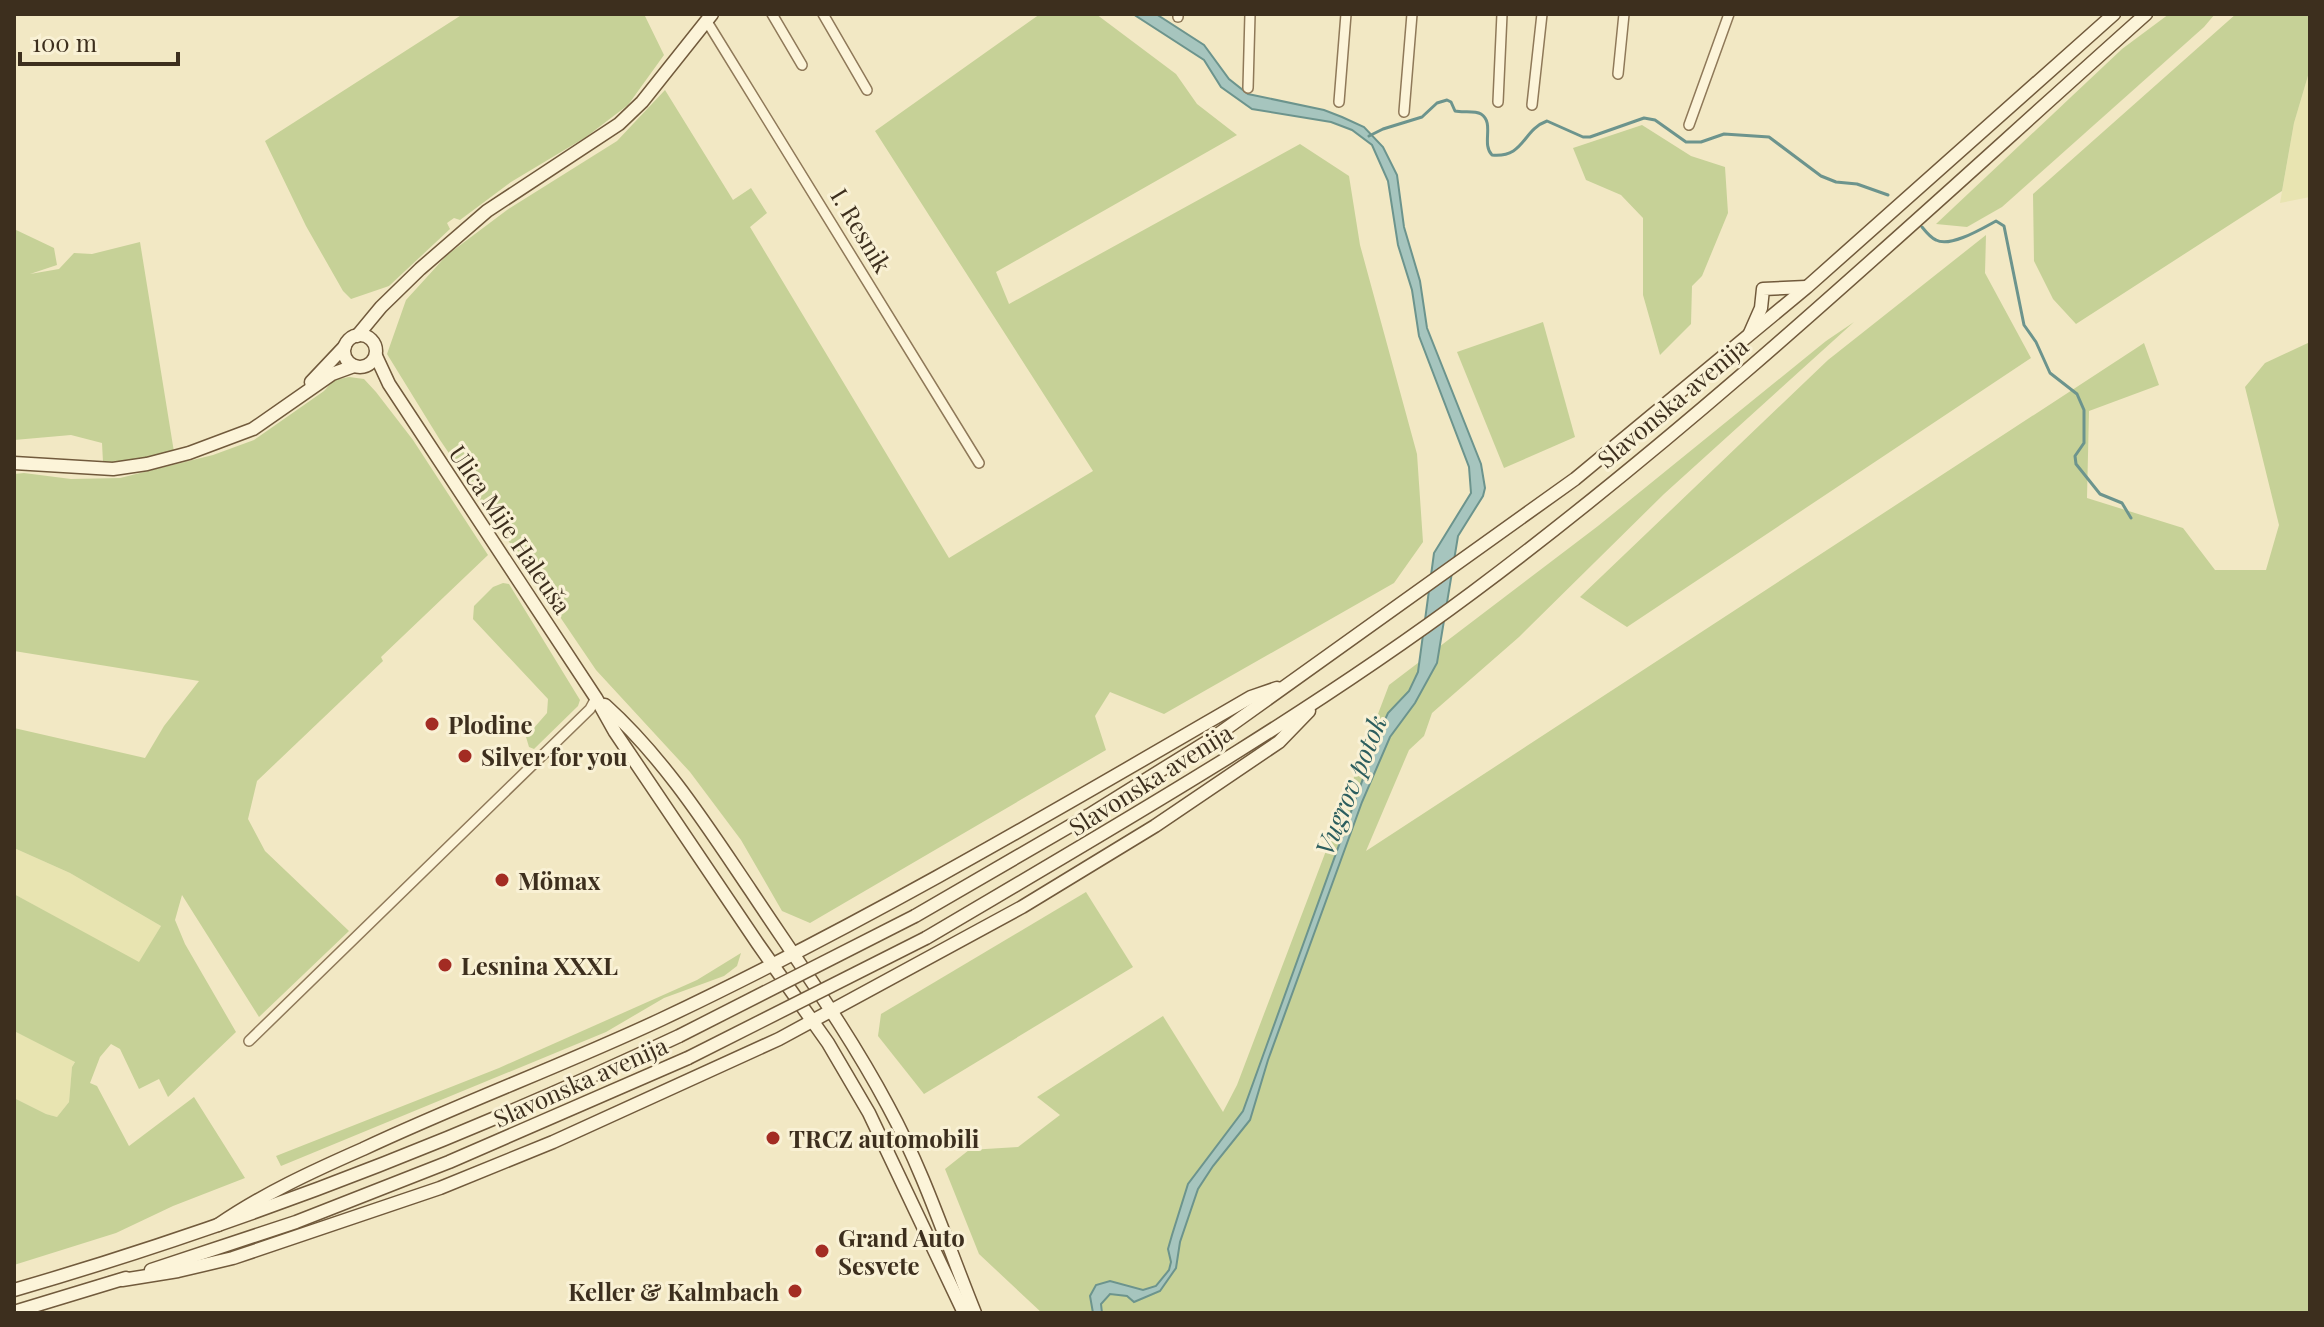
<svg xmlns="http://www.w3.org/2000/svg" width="2324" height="1327" font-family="'Playfair Display',serif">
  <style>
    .farmland { fill: #e8e4b1 }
    .green { fill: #c6d197 }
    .water { fill: #a6c5be; stroke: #6c948d; stroke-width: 2 }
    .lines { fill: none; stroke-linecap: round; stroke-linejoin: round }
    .stream { stroke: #6c948d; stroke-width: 3 }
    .street-casing { stroke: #8f7959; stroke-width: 12 }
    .secondary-casing { stroke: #715a3c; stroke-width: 15 }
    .street { stroke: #fcf4d9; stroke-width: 9 }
    .secondary { stroke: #fcf4d9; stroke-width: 12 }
    .secondary-bridge-casing { stroke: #715a3c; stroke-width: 15; stroke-linecap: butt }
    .secondary-bridge { stroke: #fcf4d9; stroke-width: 12 }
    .poi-dot { fill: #a32c23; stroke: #f9f1d5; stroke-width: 3 }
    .labels { text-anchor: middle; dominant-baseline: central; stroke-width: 6; stroke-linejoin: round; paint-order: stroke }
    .street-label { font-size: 24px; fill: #3d2f1e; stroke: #f9f1d5 }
    .poi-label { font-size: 24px; font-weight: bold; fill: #3d2f1e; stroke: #f9f1d5; text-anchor: start }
    .water-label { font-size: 26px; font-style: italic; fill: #2c5e5e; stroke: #f9f1d5 }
  </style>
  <rect width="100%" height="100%" fill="#f2e8c4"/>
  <g class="farmland">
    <polygon points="2310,69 2310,197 2280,203 2294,123"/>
    <polygon points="14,848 70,873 161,926 139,963 14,894"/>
    <polygon points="14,1031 75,1061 72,1067 69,1102 57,1117 46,1114 14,1098"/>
  </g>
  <g class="green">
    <polygon points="463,14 644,14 664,55 628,105 586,137 511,182 460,220 454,218 447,223 450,229 389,286 351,299 343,291 306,226 265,141"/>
    <polygon points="1040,14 1096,14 1176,74 1197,104 1237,135 996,272 1009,304 1300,144 1349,176 1360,245 1417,454 1423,542 1394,583 1164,714 1110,692 1095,716 1106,750 810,923 782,911 741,840 690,772 596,670 440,440 387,354 406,300 447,255 507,210 617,141 665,90 733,200 751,188 767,213 750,227 949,558 1093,471 875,131"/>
    <polygon points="2169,14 2215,14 2204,27 2002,207 1967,227 1936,224 2122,49"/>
    <polygon points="2236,14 2310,14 2310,69 2294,123 2282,191 2076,324 2053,299 2034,261 2033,194"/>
    <polygon points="1642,125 1691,156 1725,167 1728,213 1702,276 1692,286 1691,324 1660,355 1643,295 1643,218 1621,195 1586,180 1573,148"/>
    <polygon points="14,229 54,248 57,265 30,274 59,269 74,253 92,254 140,242 174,452 126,463 103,462 102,443 71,435 14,440"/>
    <polygon points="1986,235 1985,273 2031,358 1627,627 1580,597 1828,360"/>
    <polygon points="1543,322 1575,437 1504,468 1457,352"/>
    <polygon points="1854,322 1664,494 1519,637 1432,713 1424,736 1409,750 1366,851 2144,343 2159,385 2089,411 2087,498 2183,528 2215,570 2266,570 2279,525 2245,387 2265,363 2310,342 2310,1313 1042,1313 979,1254 945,1169 969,1150 1018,1147 1060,1115 1037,1097 1163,1016 1223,1112 1237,1085 1389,685 1598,526 1826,341"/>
    <polygon points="349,377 364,379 376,392 413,440 488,555 381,657 383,661 257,781 248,819 265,851 349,931 259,1017 182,895 175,920 185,944 236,1032 168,1097 159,1079 139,1089 120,1049 111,1044 100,1057 90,1083 97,1086 129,1146 194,1097 245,1178 173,1206 116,1233 14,1265 14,1098 46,1114 57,1117 69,1102 72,1067 75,1062 14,1031 14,894 139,962 161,926 70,873 14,848 14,728 145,758 164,726 199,681 14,651 14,474 24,473 71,479 120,478 213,455 254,440 324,391 334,380"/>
    <polygon points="503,583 509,584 580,700 578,706 534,749 529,747 526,737 547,713 548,699 473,619 474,606 493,587"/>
    <polygon points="1086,892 1133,967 924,1094 878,1036 881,1014"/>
    <polygon points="741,953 737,966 724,976 664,998 606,1032 281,1166 276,1156 499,1068 697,980"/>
  </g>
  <polygon class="water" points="1133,14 1156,14 1204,45 1229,79 1248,94 1324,110 1342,117 1364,127 1383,147 1397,175 1404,227 1420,281 1427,328 1481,464 1485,488 1483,496 1458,536 1437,663 1415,703 1390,737 1362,802 1268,1060 1250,1120 1213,1166 1198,1189 1180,1242 1176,1268 1160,1291 1134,1302 1127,1296 1110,1294 1101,1304 1102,1313 1093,1313 1090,1296 1096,1285 1110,1281 1143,1290 1156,1286 1169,1270 1171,1262 1168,1249 1172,1235 1188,1184 1243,1111 1382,726 1388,713 1409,691 1418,672 1434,553 1471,493 1469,467 1419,336 1412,290 1398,245 1388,181 1372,145 1352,130 1331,122 1252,109 1221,87 1204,60"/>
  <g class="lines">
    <g class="stream">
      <path d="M 1369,136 L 1383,129 L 1422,117 L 1437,103 L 1447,100 L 1451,102 L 1455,111 C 1463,113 1474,110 1481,114 C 1495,123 1481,144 1492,155 C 1525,158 1522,130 1547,121 L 1583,137 L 1590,137 L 1644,118 L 1655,120 L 1686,142 L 1701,142 L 1724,134 L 1769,137 L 1821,176 L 1836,182 L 1857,184 L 1888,195"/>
      <path d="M 1922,227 C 1926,232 1931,238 1936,240 C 1950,248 1983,228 1996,221 L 2004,226 L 2024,325 L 2036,342 L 2050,373 L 2077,394 L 2084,410 L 2084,443 L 2075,456 L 2076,464 L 2100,494 L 2122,503 L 2131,518"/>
    </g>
    <defs>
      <g id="street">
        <polyline points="772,14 802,65"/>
        <polyline points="823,14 867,90"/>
        <polyline points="1178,17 1178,14"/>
        <polyline points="706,20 979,463"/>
        <polyline points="1618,74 1624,14"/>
        <polyline points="1248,88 1250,14"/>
        <polyline points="1339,102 1346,14"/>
        <polyline points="1498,102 1502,14"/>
        <polyline points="1532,105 1542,14"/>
        <polyline points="1404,112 1412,14"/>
        <polyline points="1689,125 1729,14"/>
        <polyline points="249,1041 590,709 596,698"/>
      </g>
      <g id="secondary">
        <polyline points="1750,333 1761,308 1763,289 1806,287"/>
        <circle cx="360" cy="351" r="16"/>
        <polyline points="357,336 381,307 420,269 487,211 619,124 642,102 712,14"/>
        <polyline points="376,356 389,384 596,698 615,732 758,944 828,1043 869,1113 964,1313"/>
        <polyline points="311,382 345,346"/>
        <polyline points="14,463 113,469 147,464 189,453 253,429 332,374 354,366"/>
        <path d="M 605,705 C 664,758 707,826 751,891 C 798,962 848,1031 888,1106 C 924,1172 947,1244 975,1313"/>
        <polyline points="915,916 1089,815 1213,738 1575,479 1807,287 2114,14"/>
        <path d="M 926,938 C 1112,828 1300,721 1473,592 C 1710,415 1926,210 2146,14"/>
        <path d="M 218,1225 C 263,1194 313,1171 363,1149 C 461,1103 564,1065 662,1019 C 865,923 1058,809 1251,697 L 1277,688"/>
        <polyline points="151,1270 296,1222 449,1162 688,1058"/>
        <polyline points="122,1280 178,1271 233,1258 440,1188 553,1142 779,1039 1022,907 1155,826 1279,742 1309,711"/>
        <path d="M 14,1290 C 242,1224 464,1137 679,1036"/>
        <polyline points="14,1312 126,1278"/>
      </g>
    </defs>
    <use href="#street" class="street-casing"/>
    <use href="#secondary" class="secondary-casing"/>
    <use href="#street" class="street"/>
    <use href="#secondary" class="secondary"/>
    <defs>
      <g id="secondary-bridge">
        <polyline points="679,1036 915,916"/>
        <polyline points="688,1058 926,938"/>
      </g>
    </defs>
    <use href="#secondary-bridge" class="secondary-bridge-casing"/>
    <use href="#secondary-bridge" class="secondary-bridge"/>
  </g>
  <g class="poi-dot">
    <circle cx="432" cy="724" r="8"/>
    <circle cx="465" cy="756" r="8"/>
    <circle cx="502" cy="880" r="8"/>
    <circle cx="445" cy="965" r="8"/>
    <circle cx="773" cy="1138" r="8"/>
    <circle cx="822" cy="1251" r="8"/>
    <circle cx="795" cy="1291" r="8"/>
  </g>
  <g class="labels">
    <g class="street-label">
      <text transform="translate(862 230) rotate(59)">I. Resnik</text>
      <text transform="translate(1672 402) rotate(-40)">Slavonska avenija</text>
      <text transform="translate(511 529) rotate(56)">Ulica Mije Haleuša</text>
      <text transform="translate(1150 779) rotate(-32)">Slavonska avenija</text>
      <text transform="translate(580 1081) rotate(-24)">Slavonska avenija</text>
    </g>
    <g class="poi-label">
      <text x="448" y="724">Plodine</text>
      <text x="481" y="756">Silver for you</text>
      <text x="518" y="880">Mömax</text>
      <text x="461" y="965">Lesnina XXXL</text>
      <text x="789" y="1138">TRCZ automobili</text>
      <text x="838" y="1237">Grand Auto<tspan x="838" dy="28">Sesvete</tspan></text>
      <text x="779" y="1291" text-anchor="end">Keller &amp; Kalmbach</text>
    </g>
    <g class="water-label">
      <text transform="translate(1350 785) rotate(-68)">Vugrov potok</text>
    </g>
  </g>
  <rect width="2324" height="1327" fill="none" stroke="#3d2f1e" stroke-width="32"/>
  <path d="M20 52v12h158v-12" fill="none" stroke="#3d2f1e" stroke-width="4"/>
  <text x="32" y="52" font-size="24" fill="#3d2f1e" stroke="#f9f1d5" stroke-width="6" paint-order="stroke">100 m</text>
</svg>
